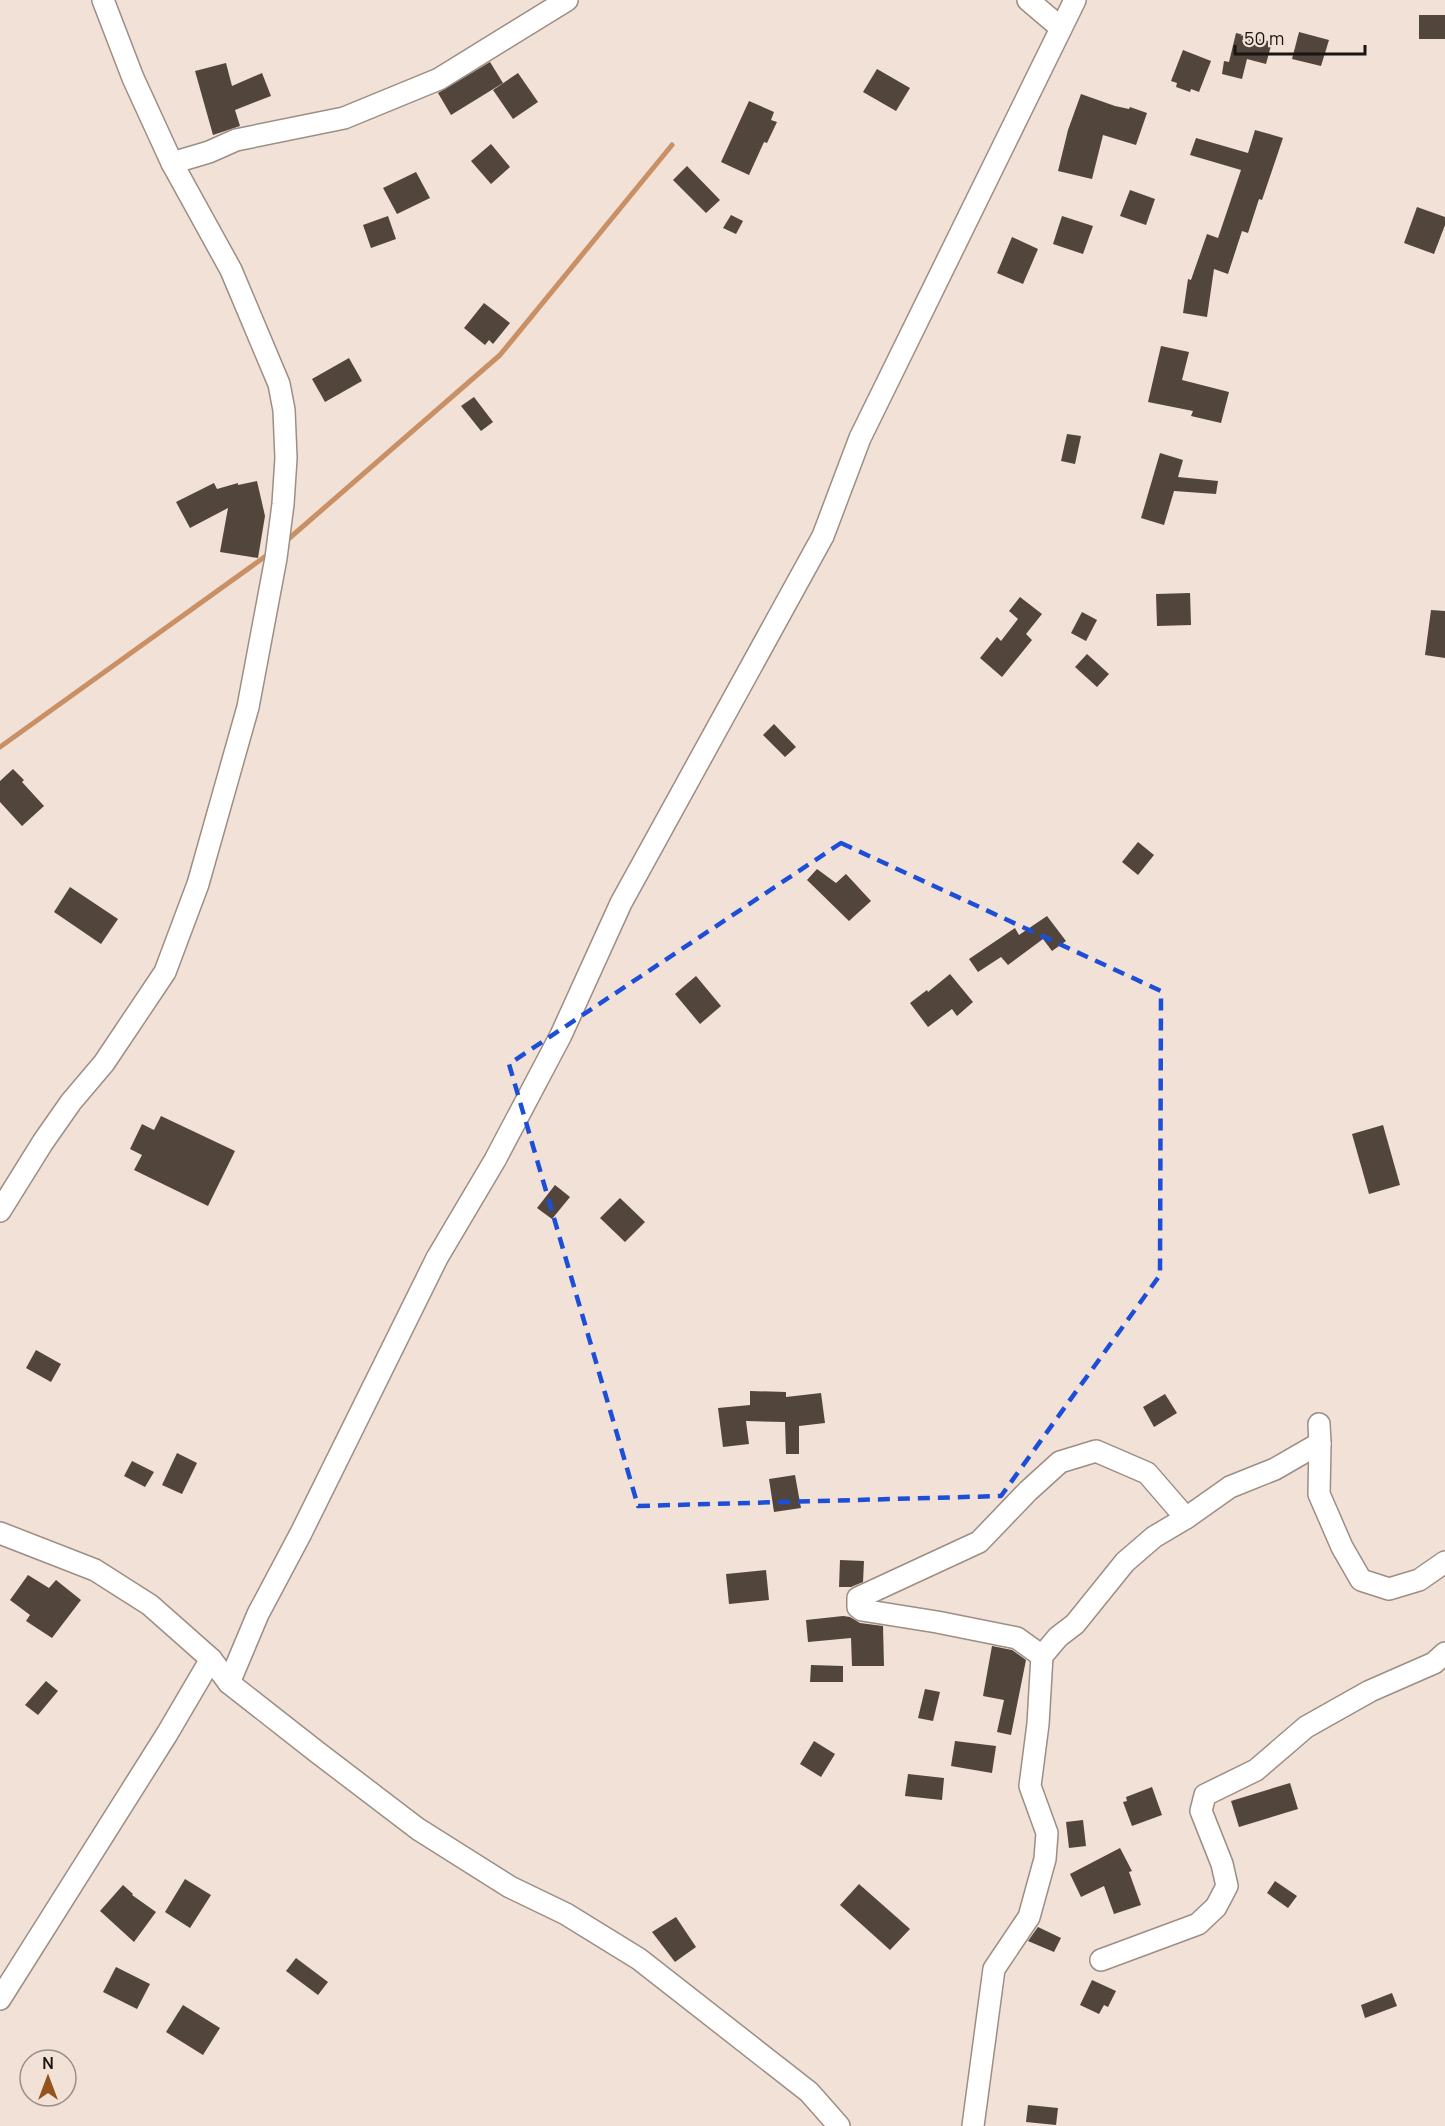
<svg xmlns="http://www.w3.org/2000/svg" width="1445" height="2126" font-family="Manrope,sans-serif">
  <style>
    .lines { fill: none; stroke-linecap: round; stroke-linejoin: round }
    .stream { stroke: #c99066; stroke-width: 5 }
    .building { fill: #52453c }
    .street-casing { stroke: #9d8e84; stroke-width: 24 }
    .street { stroke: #fff; stroke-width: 21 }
    .marked { fill: none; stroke: #1d4ed8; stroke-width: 4.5; stroke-dasharray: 12 8; stroke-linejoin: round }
  </style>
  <rect width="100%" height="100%" fill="#f1e1d6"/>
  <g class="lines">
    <g class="stream">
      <polyline points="285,542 500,355 672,145"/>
      <polyline points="0,747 270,553"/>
    </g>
  </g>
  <g class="building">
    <rect x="1419" y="15" width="26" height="24"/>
    <polygon points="1299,32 1329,40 1321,66 1292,59"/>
    <polygon points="1236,33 1272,42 1266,64 1247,59 1242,79 1222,74 1224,61 1229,62"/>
    <polygon points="1183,50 1211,61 1199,92 1191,89 1190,92 1176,87 1177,83 1171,81"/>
    <polygon points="490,62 503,83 451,115 438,93"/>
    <polygon points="226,63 232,86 262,73 271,96 235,110 240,126 213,135 195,71"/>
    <polygon points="877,69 910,88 896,111 863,92"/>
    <polygon points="518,73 538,102 513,119 493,90"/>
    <polygon points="1081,94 1115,106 1129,109 1130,107 1147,113 1136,145 1103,135 1092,179 1058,171 1068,130"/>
    <polygon points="749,101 774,112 771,120 777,122 767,143 764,142 749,175 721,162"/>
    <polygon points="1255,130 1283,138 1262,200 1259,199 1248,233 1242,231 1228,274 1214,269 1207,317 1183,313 1188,279 1191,280 1207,234 1218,238 1241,170 1190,155 1196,138 1248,153"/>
    <polygon points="491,144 510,167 491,184 471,161"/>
    <polygon points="687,166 720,200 706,213 673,180"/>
    <polygon points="416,172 430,198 397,214 383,188"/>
    <polygon points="1130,190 1155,199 1146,225 1120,216"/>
    <polygon points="1417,207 1445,217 1445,225 1434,254 1404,243"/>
    <polygon points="731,215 743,221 736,234 723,228"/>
    <polygon points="388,216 396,239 371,248 363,225"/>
    <polygon points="1062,216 1093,226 1083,254 1053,244"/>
    <polygon points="1012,237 1038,249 1023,284 997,273"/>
    <polygon points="484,303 510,323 493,344 489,340 485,345 464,328"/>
    <polygon points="1161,346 1189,352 1182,380 1229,392 1221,423 1191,416 1193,411 1148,402"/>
    <polygon points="349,358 362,381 325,402 312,379"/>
    <polygon points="474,397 493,422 481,431 461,406"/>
    <polygon points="1067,434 1081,436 1075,464 1061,461"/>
    <polygon points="1160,453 1183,460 1178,477 1218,481 1216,494 1174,491 1164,525 1141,518"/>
    <polygon points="257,481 265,516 258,558 220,552 228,508 190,528 176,502 214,483 217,489 238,483 238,485"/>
    <polygon points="1190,593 1191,625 1157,626 1156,594"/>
    <polygon points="1020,597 1042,614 1026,634 1032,640 1002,677 980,658 997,637 1001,641 1018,619 1009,611"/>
    <polygon points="1431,610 1445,611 1445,658 1425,655"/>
    <polygon points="1082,612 1097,620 1086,641 1071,633"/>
    <polygon points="1087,654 1109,674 1097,687 1075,667"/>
    <polygon points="774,724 796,747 785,757 763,735"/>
    <polygon points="13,769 24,780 22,782 44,806 22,826 0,802 0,781"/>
    <polygon points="1138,842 1154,855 1138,875 1122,862"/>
    <polygon points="817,869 836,883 846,874 871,901 849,921 807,880"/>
    <polygon points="70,887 118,919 101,944 54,912"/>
    <polygon points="1047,916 1066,941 1052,951 1043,939 1008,965 1001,957 978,972 969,959 1015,928 1019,935"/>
    <polygon points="950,974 973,1002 957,1016 952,1009 928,1027 910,1003 927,990 928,992"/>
    <polygon points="696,976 721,1006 700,1024 675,994"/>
    <polygon points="161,1116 235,1151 208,1206 134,1170 142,1155 130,1149 142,1124 154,1130"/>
    <polygon points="1383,1125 1400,1185 1369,1194 1352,1134"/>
    <polygon points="555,1185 570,1197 552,1219 537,1208"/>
    <polygon points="620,1198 645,1222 625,1242 600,1218"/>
    <polygon points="36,1350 61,1364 51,1382 26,1368"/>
    <polygon points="750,1391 786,1392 786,1397 821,1393 825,1423 799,1426 799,1454 786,1454 785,1422 746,1421 749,1444 723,1447 718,1408 750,1405"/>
    <polygon points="1165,1394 1177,1413 1154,1427 1143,1407"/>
    <polygon points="177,1453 197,1463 182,1494 162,1485"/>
    <polygon points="132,1461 154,1472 145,1487 124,1476"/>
    <polygon points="795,1475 801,1508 774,1512 769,1479"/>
    <polygon points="840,1560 864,1561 863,1582 851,1587 839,1587"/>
    <polygon points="766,1570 769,1600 729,1604 726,1574"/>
    <polygon points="28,1575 49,1588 56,1580 81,1600 52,1638 26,1621 30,1615 10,1600"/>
    <polygon points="843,1616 850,1617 860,1623 883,1626 884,1666 852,1666 851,1638 808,1642 806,1620"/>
    <polygon points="992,1646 1012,1650 1026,1660 1011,1735 997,1732 1004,1700 983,1696"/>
    <polygon points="811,1665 843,1666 843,1682 810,1682"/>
    <polygon points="46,1681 58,1691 38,1715 25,1705"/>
    <polygon points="925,1689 940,1692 933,1721 918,1718"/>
    <polygon points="814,1741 835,1754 821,1777 800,1764"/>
    <polygon points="955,1741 996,1746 992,1773 951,1766"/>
    <polygon points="908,1774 944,1778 942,1800 905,1796"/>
    <polygon points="1290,1783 1298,1809 1239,1827 1231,1801"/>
    <polygon points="1152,1787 1162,1815 1132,1826 1123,1802 1127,1801 1126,1797"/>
    <polygon points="1083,1820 1086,1846 1069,1848 1066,1822"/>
    <polygon points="1120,1848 1132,1871 1129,1872 1141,1905 1114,1914 1104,1886 1081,1897 1070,1874"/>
    <polygon points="185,1879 211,1895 190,1928 165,1912"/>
    <polygon points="1275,1881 1297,1896 1288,1908 1267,1893"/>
    <polygon points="859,1884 910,1929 890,1950 840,1905"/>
    <polygon points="123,1885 133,1894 132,1895 156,1912 134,1942 100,1911"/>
    <polygon points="676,1917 696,1947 675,1962 652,1932"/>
    <polygon points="1038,1927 1061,1938 1054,1952 1028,1941"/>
    <polygon points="296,1958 328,1982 318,1995 286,1971"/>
    <polygon points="116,1967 150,1984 137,2009 103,1992"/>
    <polygon points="1092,1980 1116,1991 1108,2007 1104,2005 1099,2014 1080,2005"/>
    <polygon points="1392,1993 1397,2006 1365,2018 1361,2005"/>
    <polygon points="183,2005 220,2028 203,2055 166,2032"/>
    <polygon points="1028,2105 1058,2108 1056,2125 1026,2122"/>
  </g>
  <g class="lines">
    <defs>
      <g id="street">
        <polyline points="1028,0 1061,28"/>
        <polyline points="172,163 209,152 236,140 344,118 439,79 567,0"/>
        <polyline points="0,1211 43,1142 71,1102 104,1063 165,972 198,884 248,707 276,558 283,504 286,458 284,410 279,384 231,270 172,163 133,78 103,0"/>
        <polyline points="1320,1443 1319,1494 1342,1547 1361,1580 1389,1589 1419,1580 1445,1562"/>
        <polyline points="0,1533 95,1570 150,1605 211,1659 229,1683 317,1752 418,1829 510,1887 566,1914 639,1959 809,2092 839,2126"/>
        <polyline points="1042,1656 1017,1638 937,1622 862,1610 858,1607 858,1598 979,1542 1028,1491 1060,1462 1096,1451 1147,1473 1186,1518"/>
        <polyline points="229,1683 258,1614 301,1533 437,1258 495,1160 561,1035 621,903 823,536 860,438 1075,0"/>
        <polyline points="1101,1960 1198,1924 1216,1907 1227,1886 1222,1864 1201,1811 1205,1795 1256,1770 1306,1727 1370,1691 1434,1663 1445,1653"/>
        <polyline points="0,1999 167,1734 211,1659"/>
        <polyline points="973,2126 994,1969 1029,1917 1045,1859 1047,1833 1030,1786 1038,1724 1042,1656 1058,1637 1075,1624 1125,1562 1154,1537 1186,1518 1230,1487 1275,1469 1320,1443 1319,1424"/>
      </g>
    </defs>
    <use href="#street" class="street-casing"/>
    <use href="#street" class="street"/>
  </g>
  <path class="marked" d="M 841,843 L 1161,991 L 1160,1275 L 1001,1496 L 638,1506 L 509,1064 Z"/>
  <g transform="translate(48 2078)"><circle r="28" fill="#f1e1d6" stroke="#9b8f87" stroke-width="1.5"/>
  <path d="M0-4.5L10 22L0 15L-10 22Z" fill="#93531c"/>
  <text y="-9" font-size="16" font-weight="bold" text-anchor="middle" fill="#1a1511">N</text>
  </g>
  <path d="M1235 45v9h130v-9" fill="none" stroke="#1a1511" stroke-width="3"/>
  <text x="1244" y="45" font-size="18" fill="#1a1511" stroke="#f1e1d6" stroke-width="4.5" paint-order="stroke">50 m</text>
</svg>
